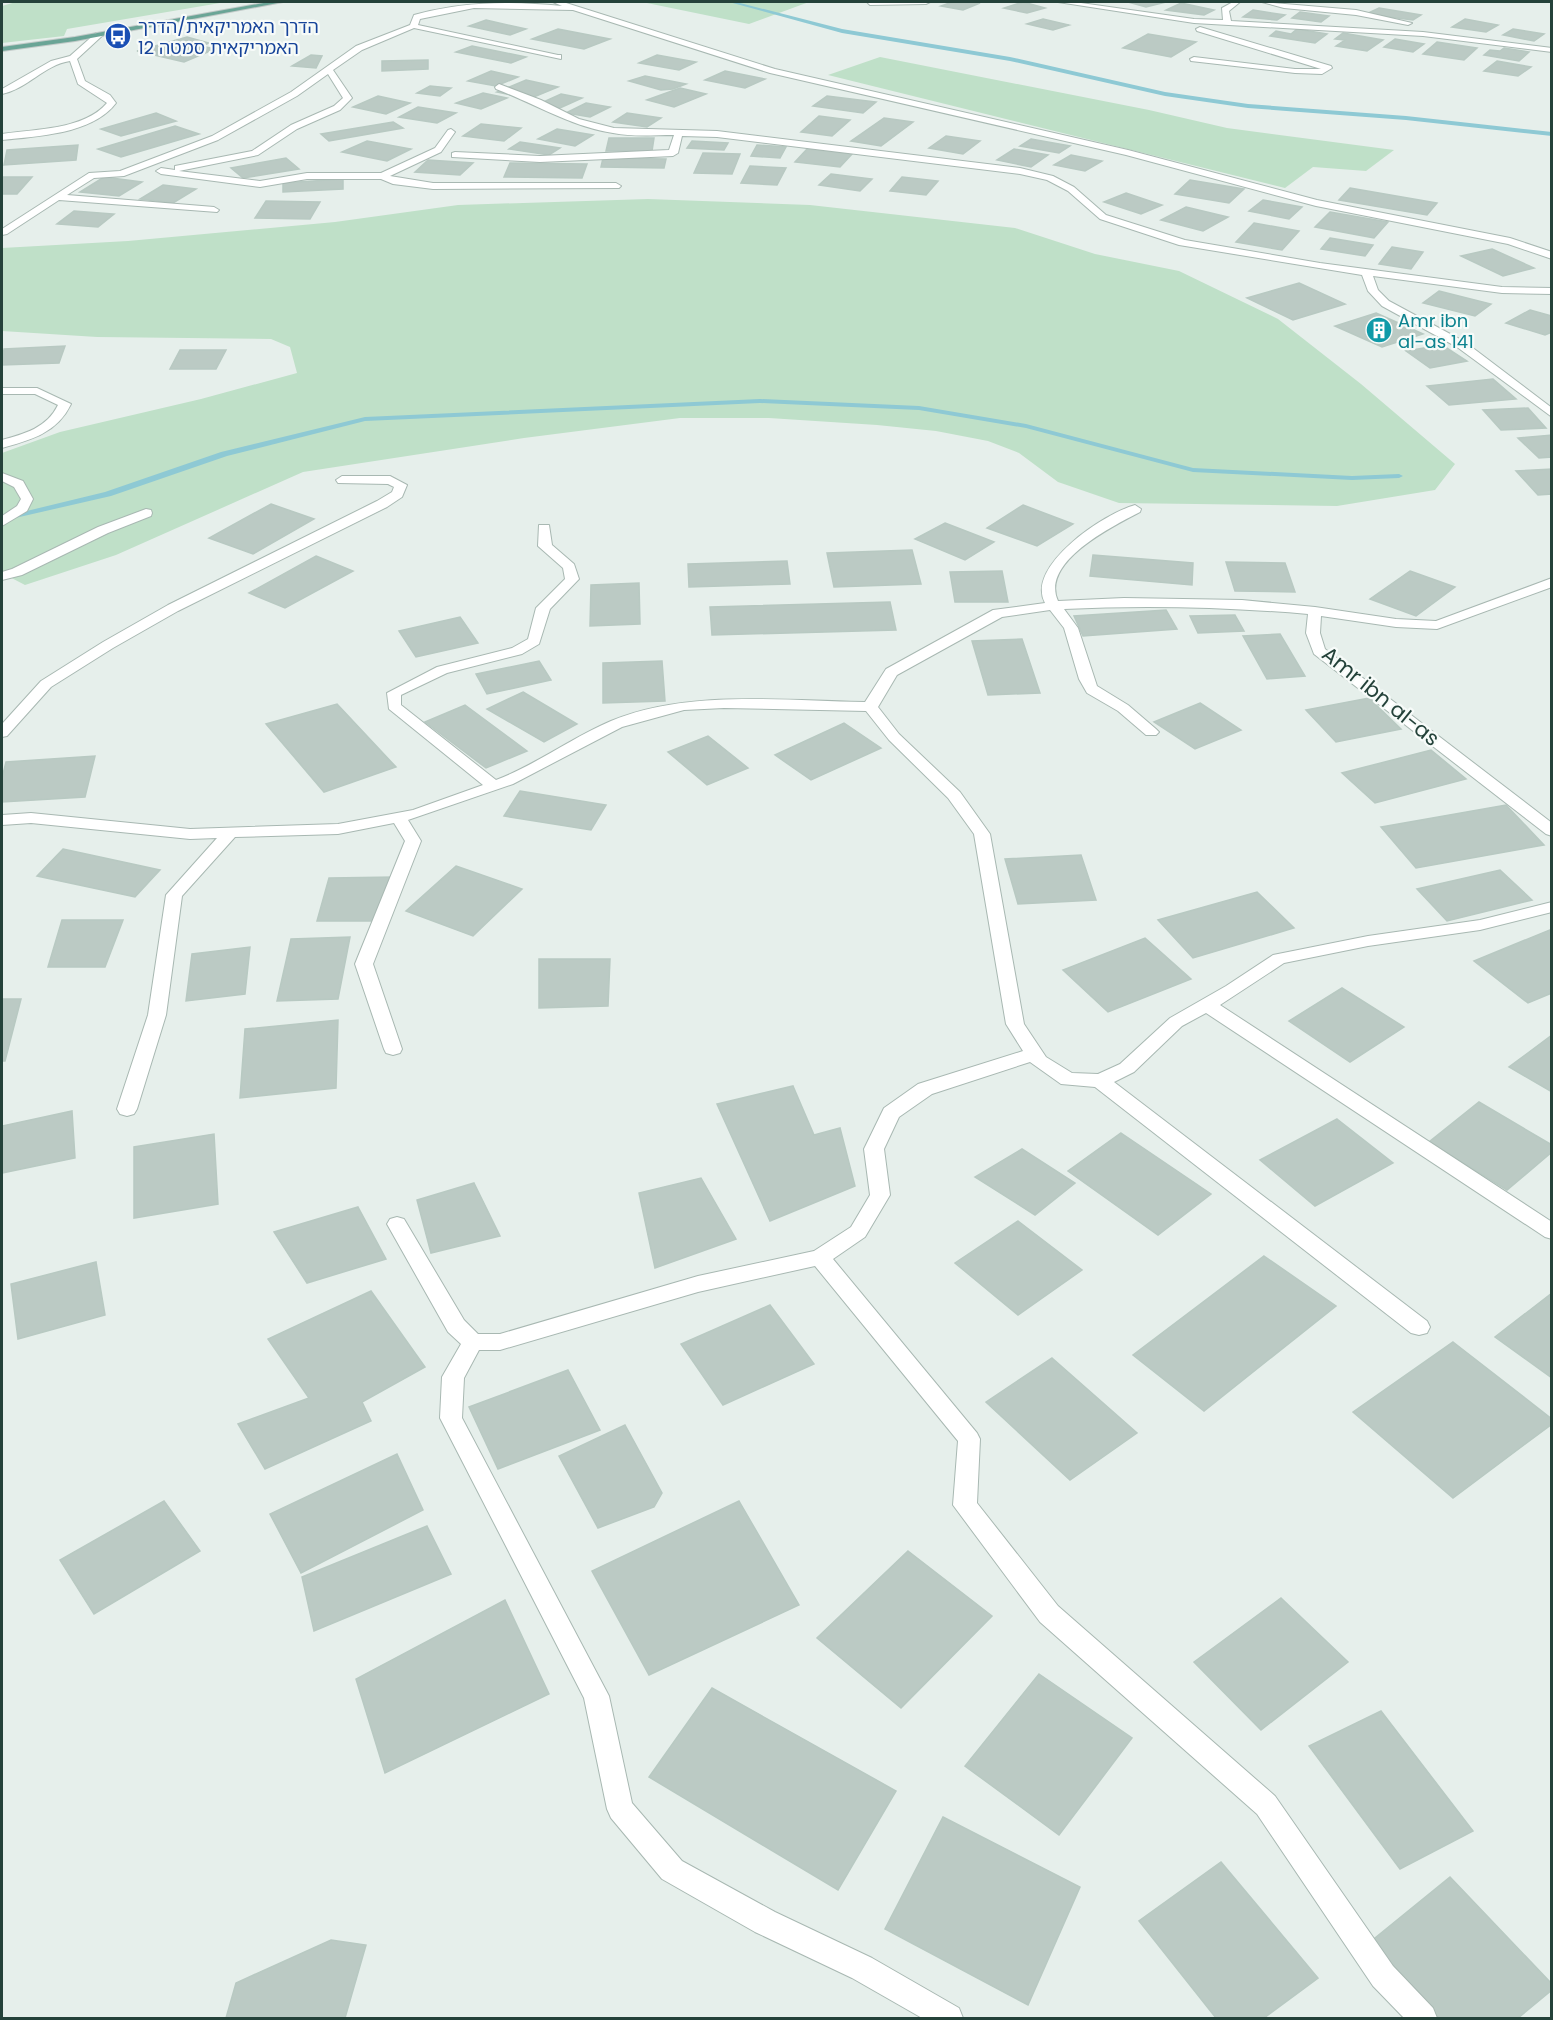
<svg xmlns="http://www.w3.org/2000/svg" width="1553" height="2020" font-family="Poppins,'Noto Sans Hebrew',sans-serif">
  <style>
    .green { fill: #bfe0c8 }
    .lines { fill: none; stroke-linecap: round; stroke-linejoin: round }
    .stream { fill: #8ec9d4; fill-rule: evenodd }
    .building { fill: #bbcac4; stroke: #b8c9c2; stroke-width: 1.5 }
    .minor-casing { stroke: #a8b8b2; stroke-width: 2 }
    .major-casing { stroke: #c2cac8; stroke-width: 2 }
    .minor { fill: #fff; fill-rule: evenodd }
    .major { fill: #6aa596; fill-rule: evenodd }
    .labels { text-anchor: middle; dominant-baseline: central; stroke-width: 4.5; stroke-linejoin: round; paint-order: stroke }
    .far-transit-label { font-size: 18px; fill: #164399; stroke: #f7fbf9; text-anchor: start }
    .far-culture-label { font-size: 18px; fill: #0d838f; stroke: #f7fbf9; text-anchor: start }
    .street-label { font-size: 21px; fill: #24423a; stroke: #f7fbf9 }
  </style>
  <rect width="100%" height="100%" fill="#e6efeb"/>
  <g class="green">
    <polygon points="16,2 226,2 67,29 64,36 2,43 2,6"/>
    <polygon points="642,2 809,2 749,24"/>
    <polygon points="880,57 1149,110 1227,128 1394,150 1366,171 1313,167 1285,188 828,75"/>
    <polygon points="648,199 810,205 1015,228 1095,254 1179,271 1278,319 1361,384 1455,464 1435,490 1337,506 1119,503 1058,482 1019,453 988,441 936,431 877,425 769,418 680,418 524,438 303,472 116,555 25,585 2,573 2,453 60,432 201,399 297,373 290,347 271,339 97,337 2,331 2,248 128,241 335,222 458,205"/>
  </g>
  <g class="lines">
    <g class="stream">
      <polygon points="729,2 736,2 842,29 1010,57 1165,92 1248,104 1406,116 1552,132 1552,136 1406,120 1248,108 1165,96 1010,61 842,33"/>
      <polygon points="760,399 919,406 1026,424 1193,468 1352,476 1399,474 1403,476 1399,478 1352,480 1193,472 1026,428 919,410 760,403 365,421 227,456 111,496 2,521 2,517 105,492 221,452 365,417"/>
    </g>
  </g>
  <g class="building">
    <polygon points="952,2 971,2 980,3 963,10 941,6"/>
    <polygon points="1023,2 1045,8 1027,13 1004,8"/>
    <polygon points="1128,2 1166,2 1146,7"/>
    <polygon points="1181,3 1214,10 1204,15 1166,10"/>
    <polygon points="1379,8 1421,15 1413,20 1366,14"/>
    <polygon points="1253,10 1285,15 1277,20 1243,17"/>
    <polygon points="1300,12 1329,16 1321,22 1292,18"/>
    <polygon points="1043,19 1069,25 1053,30 1027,24"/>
    <polygon points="1465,19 1498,25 1486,32 1452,27"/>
    <polygon points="486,20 526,29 510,35 469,26"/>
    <polygon points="558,29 610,39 584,49 532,39"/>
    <polygon points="1297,29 1327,34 1315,43 1270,36 1276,31 1291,34"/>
    <polygon points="1513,29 1544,34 1534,41 1503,35"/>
    <polygon points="1343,33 1383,40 1367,51 1336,46 1345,40 1335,39"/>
    <polygon points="1148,34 1196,42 1171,57 1123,48"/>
    <polygon points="187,37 209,43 201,46 215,49 184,62 137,51"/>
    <polygon points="1395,39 1424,44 1413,52 1384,47"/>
    <polygon points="1437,42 1477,48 1464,60 1423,54"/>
    <polygon points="472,46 526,57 511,63 456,52"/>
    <polygon points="1504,48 1529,52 1519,61 1484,55 1490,50 1500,51"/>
    <polygon points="311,55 322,56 316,68 292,66"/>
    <polygon points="657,55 696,62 679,70 639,63"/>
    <polygon points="428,60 428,69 382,71 382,61"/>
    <polygon points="1497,61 1531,67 1518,76 1484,71"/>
    <polygon points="491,71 518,77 496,86 468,81"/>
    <polygon points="725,71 765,79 745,88 705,80"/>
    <polygon points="645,76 686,84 673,89 661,90 629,81"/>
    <polygon points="526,80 558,87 529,99 497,92"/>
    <polygon points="430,86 451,88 440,96 417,93"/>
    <polygon points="680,88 706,94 674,107 647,100"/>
    <polygon points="483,93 507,98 481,109 456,103"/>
    <polygon points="561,94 582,98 560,108 539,104"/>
    <polygon points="378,96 410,103 386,114 353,107"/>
    <polygon points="827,96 876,102 863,113 813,106"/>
    <polygon points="586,103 610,107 590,117 566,113"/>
    <polygon points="418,107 456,113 437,123 399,117"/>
    <polygon points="156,113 176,121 121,136 101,129"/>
    <polygon points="627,113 661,118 647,127 613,122"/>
    <polygon points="819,116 850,120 832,136 801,132"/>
    <polygon points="884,118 913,122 881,146 851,141"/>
    <polygon points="393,122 403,128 329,141 321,134"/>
    <polygon points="481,124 521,128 504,141 463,136"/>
    <polygon points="175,126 199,134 121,157 98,149"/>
    <polygon points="557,129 593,135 575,146 538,139"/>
    <polygon points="946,136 980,141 963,154 929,148"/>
    <polygon points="609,138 654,138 652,151 606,151"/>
    <polygon points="1031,139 1070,146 1059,153 1020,146"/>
    <polygon points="367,141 411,149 387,161 342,152"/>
    <polygon points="692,141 728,143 724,150 687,148"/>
    <polygon points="520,142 560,148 549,155 509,149"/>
    <polygon points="78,145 76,160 4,165 7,150"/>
    <polygon points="757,145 786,147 780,158 751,156"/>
    <polygon points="807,149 852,154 840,167 795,162"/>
    <polygon points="1014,149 1048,155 1031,167 997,160"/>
    <polygon points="703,153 740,154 732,174 694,173"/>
    <polygon points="1071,155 1102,161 1085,171 1054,165"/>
    <polygon points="286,158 299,169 243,178 231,168"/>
    <polygon points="603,158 666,159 664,168 601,167"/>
    <polygon points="428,160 473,163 460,175 415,172"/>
    <polygon points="510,163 587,164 582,178 504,177"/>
    <polygon points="750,166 786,168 777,185 741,183"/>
    <polygon points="831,174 872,179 860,191 819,185"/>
    <polygon points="2,177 32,177 17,194 2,194"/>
    <polygon points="104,177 142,182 119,196 80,192"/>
    <polygon points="902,177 938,181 926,195 890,191"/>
    <polygon points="343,179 343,189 283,192 283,183"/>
    <polygon points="1190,180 1244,189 1229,203 1175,194"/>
    <polygon points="163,185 196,189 173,203 140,199"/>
    <polygon points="1350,188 1437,203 1427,215 1339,200"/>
    <polygon points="1126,193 1162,205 1141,214 1104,202"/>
    <polygon points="1263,200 1302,207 1289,219 1249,211"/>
    <polygon points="266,201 320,202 310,219 255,218"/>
    <polygon points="1186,207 1228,217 1203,231 1161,220"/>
    <polygon points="74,211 114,214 98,227 57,224"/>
    <polygon points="1330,212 1388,222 1374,238 1315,227"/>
    <polygon points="1254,223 1299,231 1282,250 1236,242"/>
    <polygon points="1330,238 1373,245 1365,256 1321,249"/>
    <polygon points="1392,247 1423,252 1411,269 1379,264"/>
    <polygon points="1492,249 1534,268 1503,276 1461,256"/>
    <polygon points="1299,283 1345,304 1293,320 1247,298"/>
    <polygon points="1439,291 1491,304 1475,316 1423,303"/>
    <polygon points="1530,310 1552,316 1552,332 1545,335 1506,323"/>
    <polygon points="1376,313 1423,334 1382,347 1335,326"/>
    <polygon points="1442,345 1467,361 1430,368 1406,351"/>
    <polygon points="65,346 59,363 2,365 4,349"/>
    <polygon points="180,350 226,350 216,369 170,369"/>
    <polygon points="1493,379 1516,399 1449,405 1427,386"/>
    <polygon points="1528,408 1546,428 1501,430 1483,410"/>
    <polygon points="1552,435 1552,457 1539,458 1518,438"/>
    <polygon points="1552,469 1552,494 1538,495 1516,471"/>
    <polygon points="271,504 314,519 253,554 209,538"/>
    <polygon points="1023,505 1073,524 1037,546 987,528"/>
    <polygon points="945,523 994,542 965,560 915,539"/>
    <polygon points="912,550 921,584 834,587 827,553"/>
    <polygon points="1093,555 1193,563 1192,585 1090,576"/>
    <polygon points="316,556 353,571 285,608 249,593"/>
    <polygon points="787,561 790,584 689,587 688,564"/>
    <polygon points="1226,562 1285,563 1295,592 1235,591"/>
    <polygon points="1002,571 1008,602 955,602 950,572"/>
    <polygon points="1410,571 1455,587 1416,616 1370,599"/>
    <polygon points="639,583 640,624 590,626 591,585"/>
    <polygon points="890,602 896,630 712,635 710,607"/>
    <polygon points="1166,610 1177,629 1083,636 1074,616"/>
    <polygon points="1235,615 1244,631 1198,633 1190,616"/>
    <polygon points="460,617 478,643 416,657 399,631"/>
    <polygon points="1280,634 1305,676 1267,679 1243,636"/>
    <polygon points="1022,639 1040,693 988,695 972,641"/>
    <polygon points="539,661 551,680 487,694 476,674"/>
    <polygon points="662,661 665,701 603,703 603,663"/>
    <polygon points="523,692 577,724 544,742 487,709"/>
    <polygon points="1369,698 1401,729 1336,742 1306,710"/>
    <polygon points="1200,703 1241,730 1195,749 1154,722"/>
    <polygon points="337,704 396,767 324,792 266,724"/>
    <polygon points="465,705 527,751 486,768 425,722"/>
    <polygon points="844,723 881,748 811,780 775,755"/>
    <polygon points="708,736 748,768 707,785 668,752"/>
    <polygon points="1431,750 1466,779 1375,803 1342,773"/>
    <polygon points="95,756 85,797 2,802 2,778 6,762"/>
    <polygon points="520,791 606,805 591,830 504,816"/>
    <polygon points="1506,805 1544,845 1416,868 1381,827"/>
    <polygon points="63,849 160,870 135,897 37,876"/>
    <polygon points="1081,855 1096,900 1018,904 1005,859"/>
    <polygon points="456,866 522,889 473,936 406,911"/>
    <polygon points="1500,870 1532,900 1447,921 1417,889"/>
    <polygon points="395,877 384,921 317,921 329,878"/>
    <polygon points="1257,892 1294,928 1193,958 1158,920"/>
    <polygon points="62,920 123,920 105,967 48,967"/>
    <polygon points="1552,929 1552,993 1528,1003 1474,961"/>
    <polygon points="350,937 338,999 277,1001 291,939"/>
    <polygon points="1145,938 1191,979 1108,1012 1063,970"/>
    <polygon points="250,947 245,994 186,1001 192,954"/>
    <polygon points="539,959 610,959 608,1006 539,1008"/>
    <polygon points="1342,988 1404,1027 1350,1062 1289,1021"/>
    <polygon points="2,999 21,999 5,1061 2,1061"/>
    <polygon points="338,1020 336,1088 240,1098 245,1029"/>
    <polygon points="1552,1035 1552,1092 1509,1067"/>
    <polygon points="793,1086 814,1135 840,1128 855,1186 770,1221 717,1104"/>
    <polygon points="1479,1102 1552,1145 1552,1152 1507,1190 1429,1142"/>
    <polygon points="72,1111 75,1158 2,1173 2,1126"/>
    <polygon points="1337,1119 1393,1163 1315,1206 1260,1160"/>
    <polygon points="1121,1133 1211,1194 1158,1235 1068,1171"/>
    <polygon points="214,1134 218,1204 134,1218 134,1147"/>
    <polygon points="1022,1149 1075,1183 1035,1215 975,1177"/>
    <polygon points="701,1178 736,1239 655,1268 639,1193"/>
    <polygon points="474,1183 500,1236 431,1253 417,1200"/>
    <polygon points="358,1207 386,1259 307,1283 274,1232"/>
    <polygon points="1018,1221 1082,1270 1018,1315 955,1263"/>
    <polygon points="1264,1256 1336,1306 1204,1411 1133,1355"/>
    <polygon points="96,1262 105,1315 18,1339 11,1284"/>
    <polygon points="371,1291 425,1367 362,1402 371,1421 265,1469 238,1424 309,1398 268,1339"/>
    <polygon points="1552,1293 1552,1378 1495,1337"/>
    <polygon points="770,1305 814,1364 723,1405 681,1344"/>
    <polygon points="1453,1342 1552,1419 1552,1424 1453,1498 1353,1412"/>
    <polygon points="1052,1358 1137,1433 1070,1480 986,1402"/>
    <polygon points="568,1370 600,1430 498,1469 469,1407"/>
    <polygon points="625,1425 662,1493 654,1507 598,1528 559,1456"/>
    <polygon points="397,1454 423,1510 301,1573 270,1514"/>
    <polygon points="164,1501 200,1551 94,1614 60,1560"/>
    <polygon points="739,1501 799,1605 649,1675 592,1571"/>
    <polygon points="427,1526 451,1574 314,1631 302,1577"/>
    <polygon points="908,1551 992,1616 901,1708 817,1638"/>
    <polygon points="1281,1598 1348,1662 1261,1730 1194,1662"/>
    <polygon points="505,1600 549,1694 385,1773 356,1679"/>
    <polygon points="1039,1674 1132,1738 1059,1835 965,1766"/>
    <polygon points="712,1688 896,1791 838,1890 649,1777"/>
    <polygon points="1381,1711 1473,1831 1400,1869 1309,1746"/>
    <polygon points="943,1817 1080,1887 1028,2005 885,1929"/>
    <polygon points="1221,1862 1318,1978 1264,2018 1216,2018 1139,1921"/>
    <polygon points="1450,1877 1552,1984 1552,1990 1518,2018 1439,2018 1370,1942"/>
    <polygon points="331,1940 366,1945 345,2018 226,2018 236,1983"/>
  </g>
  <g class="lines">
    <defs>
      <g id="minor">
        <path d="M 553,2 L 563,2 L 775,69 L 1128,150 L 1317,200 L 1510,238 L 1552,252 L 1552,259 L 1508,244 L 1316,206 L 1126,155 L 770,73 L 573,10 L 474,8 L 420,19 L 418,25 L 558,55 L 561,55 L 561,59 L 414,28 L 362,50 L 333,70 L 352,98 L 340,110 L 297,129 L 258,155 L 179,171 L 260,181 L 307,173 L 381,173 L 435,148 L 448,130 L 451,129 L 455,132 L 441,152 L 390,176 L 433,183 L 616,183 L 621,186 L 619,188 L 433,189 L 393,184 L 381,179 L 307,179 L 260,187 L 161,174 L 156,171 L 161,168 L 175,170 L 175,166 L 252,151 L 291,125 L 334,106 L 343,98 L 328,74 L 297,96 L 218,140 L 124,176 L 94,178 L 67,195 L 214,207 L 219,210 L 217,212 L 59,200 L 7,234 L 2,235 L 2,229 L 89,173 L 120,171 L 212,136 L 291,92 L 356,46 L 410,25 L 414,15 C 463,1 511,1 562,6 Z"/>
        <polygon points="867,2 930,2 926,4 870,5"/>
        <polygon points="1058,2 1074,2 1194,19 1223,20 1222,8 1233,2 1240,2 1229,11 1231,21 1423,32 1552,48 1552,52 1423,36 1194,23"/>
        <polygon points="1262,2 1356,10 1412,23 1408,25 1356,15 1284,8"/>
        <polygon points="1200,27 1331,66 1332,68 1322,74 1295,73 1191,61 1190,59 1194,57 1295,69 1321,69 1197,31 1196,29"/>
        <path d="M 96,33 L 103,35 L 77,59 L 85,81 L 110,95 L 116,103 C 93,134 38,136 2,140 L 2,134 C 35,129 84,130 107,103 L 78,84 L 70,61 C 44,65 27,89 2,94 L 2,89 L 51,61 L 70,56 Z"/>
        <path d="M 499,84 L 541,100 L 579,119 L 614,128 L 717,131 L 1020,168 L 1053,176 L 1074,187 L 1106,215 L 1185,240 L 1320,263 L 1502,287 L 1552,288 L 1552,294 L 1502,293 L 1373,276 L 1378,290 L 1389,301 L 1465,342 L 1552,408 L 1552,417 L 1457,347 L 1382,306 L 1368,291 L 1362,275 L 1179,245 L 1100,219 L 1068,191 L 1047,180 L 1020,174 L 717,137 L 682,136 L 678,153 L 673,156 L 540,162 L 452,157 L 452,153 L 455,152 L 540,156 L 669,150 L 674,135 C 654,135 632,137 613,133 C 572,127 535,104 496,89 L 495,87 Z"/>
        <path d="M 2,388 L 37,388 L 71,404 C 57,433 31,440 2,448 L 2,440 C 24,434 47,428 58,405 L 35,394 L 2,394 Z"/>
        <polygon points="2,473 23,481 33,499 27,511 2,526 2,516 17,506 21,499 14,487 2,481"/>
        <polygon points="342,476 390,476 407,485 402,497 387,507 178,611 113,648 51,687 7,736 2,737 2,724 41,681 103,642 168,605 377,501 392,492 394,487 388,484 338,483 336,480"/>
        <path d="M 1135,505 L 1141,509 L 1140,512 C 1113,526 1040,562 1058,601 L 1124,598 L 1242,600 L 1315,607 L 1396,619 L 1436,621 L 1552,578 L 1552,587 L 1437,629 L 1396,627 L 1321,616 L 1320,633 L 1325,649 L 1552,823 L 1552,836 L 1546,834 L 1314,654 L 1306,633 L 1308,614 C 1226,607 1145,605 1064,609 L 1078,628 L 1097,686 L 1128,705 L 1156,729 L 1159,732 L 1156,735 L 1146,735 L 1118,711 L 1087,693 L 1079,679 L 1064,628 L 1050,610 L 1002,617 L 897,675 L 878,707 L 899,734 L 960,792 L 990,834 L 1024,1024 L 1046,1057 L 1072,1073 L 1098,1074 L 1120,1064 L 1170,1018 L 1226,986 L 1273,955 L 1368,936 L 1480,920 L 1552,902 L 1552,912 L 1480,930 L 1368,946 L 1284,963 L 1220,1005 L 1552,1222 L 1552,1239 L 1545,1237 L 1206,1013 L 1182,1026 L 1134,1072 L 1114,1082 L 1427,1321 L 1430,1327 L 1427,1333 L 1419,1335 L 1411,1333 L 1095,1087 L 1061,1084 L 1030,1062 L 932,1094 L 899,1117 L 884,1149 L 890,1195 L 865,1237 L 833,1259 L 977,1433 L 980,1439 L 977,1503 L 1058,1606 L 1275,1796 L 1393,1966 L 1433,2008 L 1437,2018 L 1404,2018 L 1373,1986 L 1257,1814 L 1040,1622 L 953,1505 L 958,1441 L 815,1266 L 698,1292 L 500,1350 L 479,1350 L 464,1378 L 462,1418 L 609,1696 L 632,1803 L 682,1861 L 775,1912 L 872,1958 L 959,2008 L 963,2018 L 922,2018 L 852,1978 L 755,1932 L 662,1879 L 611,1818 L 607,1809 L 584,1698 L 440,1418 L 442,1377 L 461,1344 L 448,1332 L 387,1224 L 390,1219 L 397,1217 L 404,1219 L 464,1320 L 478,1334 L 500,1334 L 698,1276 L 814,1251 L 851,1227 L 870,1195 L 864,1149 L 884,1108 L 918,1084 L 1023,1051 L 1006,1024 L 974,834 L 948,798 L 889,740 L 866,711 L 724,708 L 684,710 L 622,727 L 513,784 L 408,820 L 421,841 L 373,964 L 402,1049 L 400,1053 L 393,1055 L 386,1053 L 384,1049 L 355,964 L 405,841 L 394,823 L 338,834 L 235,837 L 182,896 L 166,1015 L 137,1109 L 134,1114 L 127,1116 L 120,1114 L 117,1109 L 148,1015 L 166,895 L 217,838 L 190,839 L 31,823 L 2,825 L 2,815 L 31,813 L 190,829 L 338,824 L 413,810 L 483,785 L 389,709 L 387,693 L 437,667 L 512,648 L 528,639 L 536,608 L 565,579 L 563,568 L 538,546 L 539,525 L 549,525 L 552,545 L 574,564 L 579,579 L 550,609 L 539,644 L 522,654 L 447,673 L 401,695 L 401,705 L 496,780 C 536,765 571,738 611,721 C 687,689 784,701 865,702 L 886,669 L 993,610 L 1045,603 C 1025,566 1105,513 1135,505 Z"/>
        <polygon points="146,509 151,510 152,513 151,516 108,533 22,575 2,580 2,572 12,569 98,527"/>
      </g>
      <polygon id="major" points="269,2 283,2 75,41 2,51 2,47 75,37"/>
    </defs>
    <use href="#minor" class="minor-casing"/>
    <use href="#major" class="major-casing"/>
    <use href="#minor" class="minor"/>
    <use href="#major" class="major"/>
  </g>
  <defs>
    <symbol id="bus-disc" viewBox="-11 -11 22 22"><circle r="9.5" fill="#1a4fb4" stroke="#f7fbf9"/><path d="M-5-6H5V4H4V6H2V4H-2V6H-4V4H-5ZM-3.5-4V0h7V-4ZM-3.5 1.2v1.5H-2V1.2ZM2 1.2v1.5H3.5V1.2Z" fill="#fff"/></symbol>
    <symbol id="building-disc" viewBox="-11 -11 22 22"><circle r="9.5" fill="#0f9aa8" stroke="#f7fbf9"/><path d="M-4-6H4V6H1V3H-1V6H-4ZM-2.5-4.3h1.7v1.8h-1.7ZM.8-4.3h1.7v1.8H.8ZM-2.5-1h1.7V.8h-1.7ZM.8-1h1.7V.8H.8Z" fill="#fff"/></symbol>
  </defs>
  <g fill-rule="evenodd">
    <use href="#bus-disc" x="103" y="21" width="30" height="30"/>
    <use href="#building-disc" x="1364" y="315" width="30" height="30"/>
  </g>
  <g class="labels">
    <g class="far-transit-label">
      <text x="138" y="26">הדרך האמריקאית/הדרך<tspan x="138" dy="21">האמריקאית סמטה 12</tspan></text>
    </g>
    <g class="far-culture-label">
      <text x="1398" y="320">Amr ibn<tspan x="1398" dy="21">al-as 141</tspan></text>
    </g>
    <g class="street-label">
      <text transform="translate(1381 696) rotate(39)">Amr ibn al-as</text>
    </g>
  </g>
  <rect width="1553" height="2020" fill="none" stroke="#24423a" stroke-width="6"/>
</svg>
